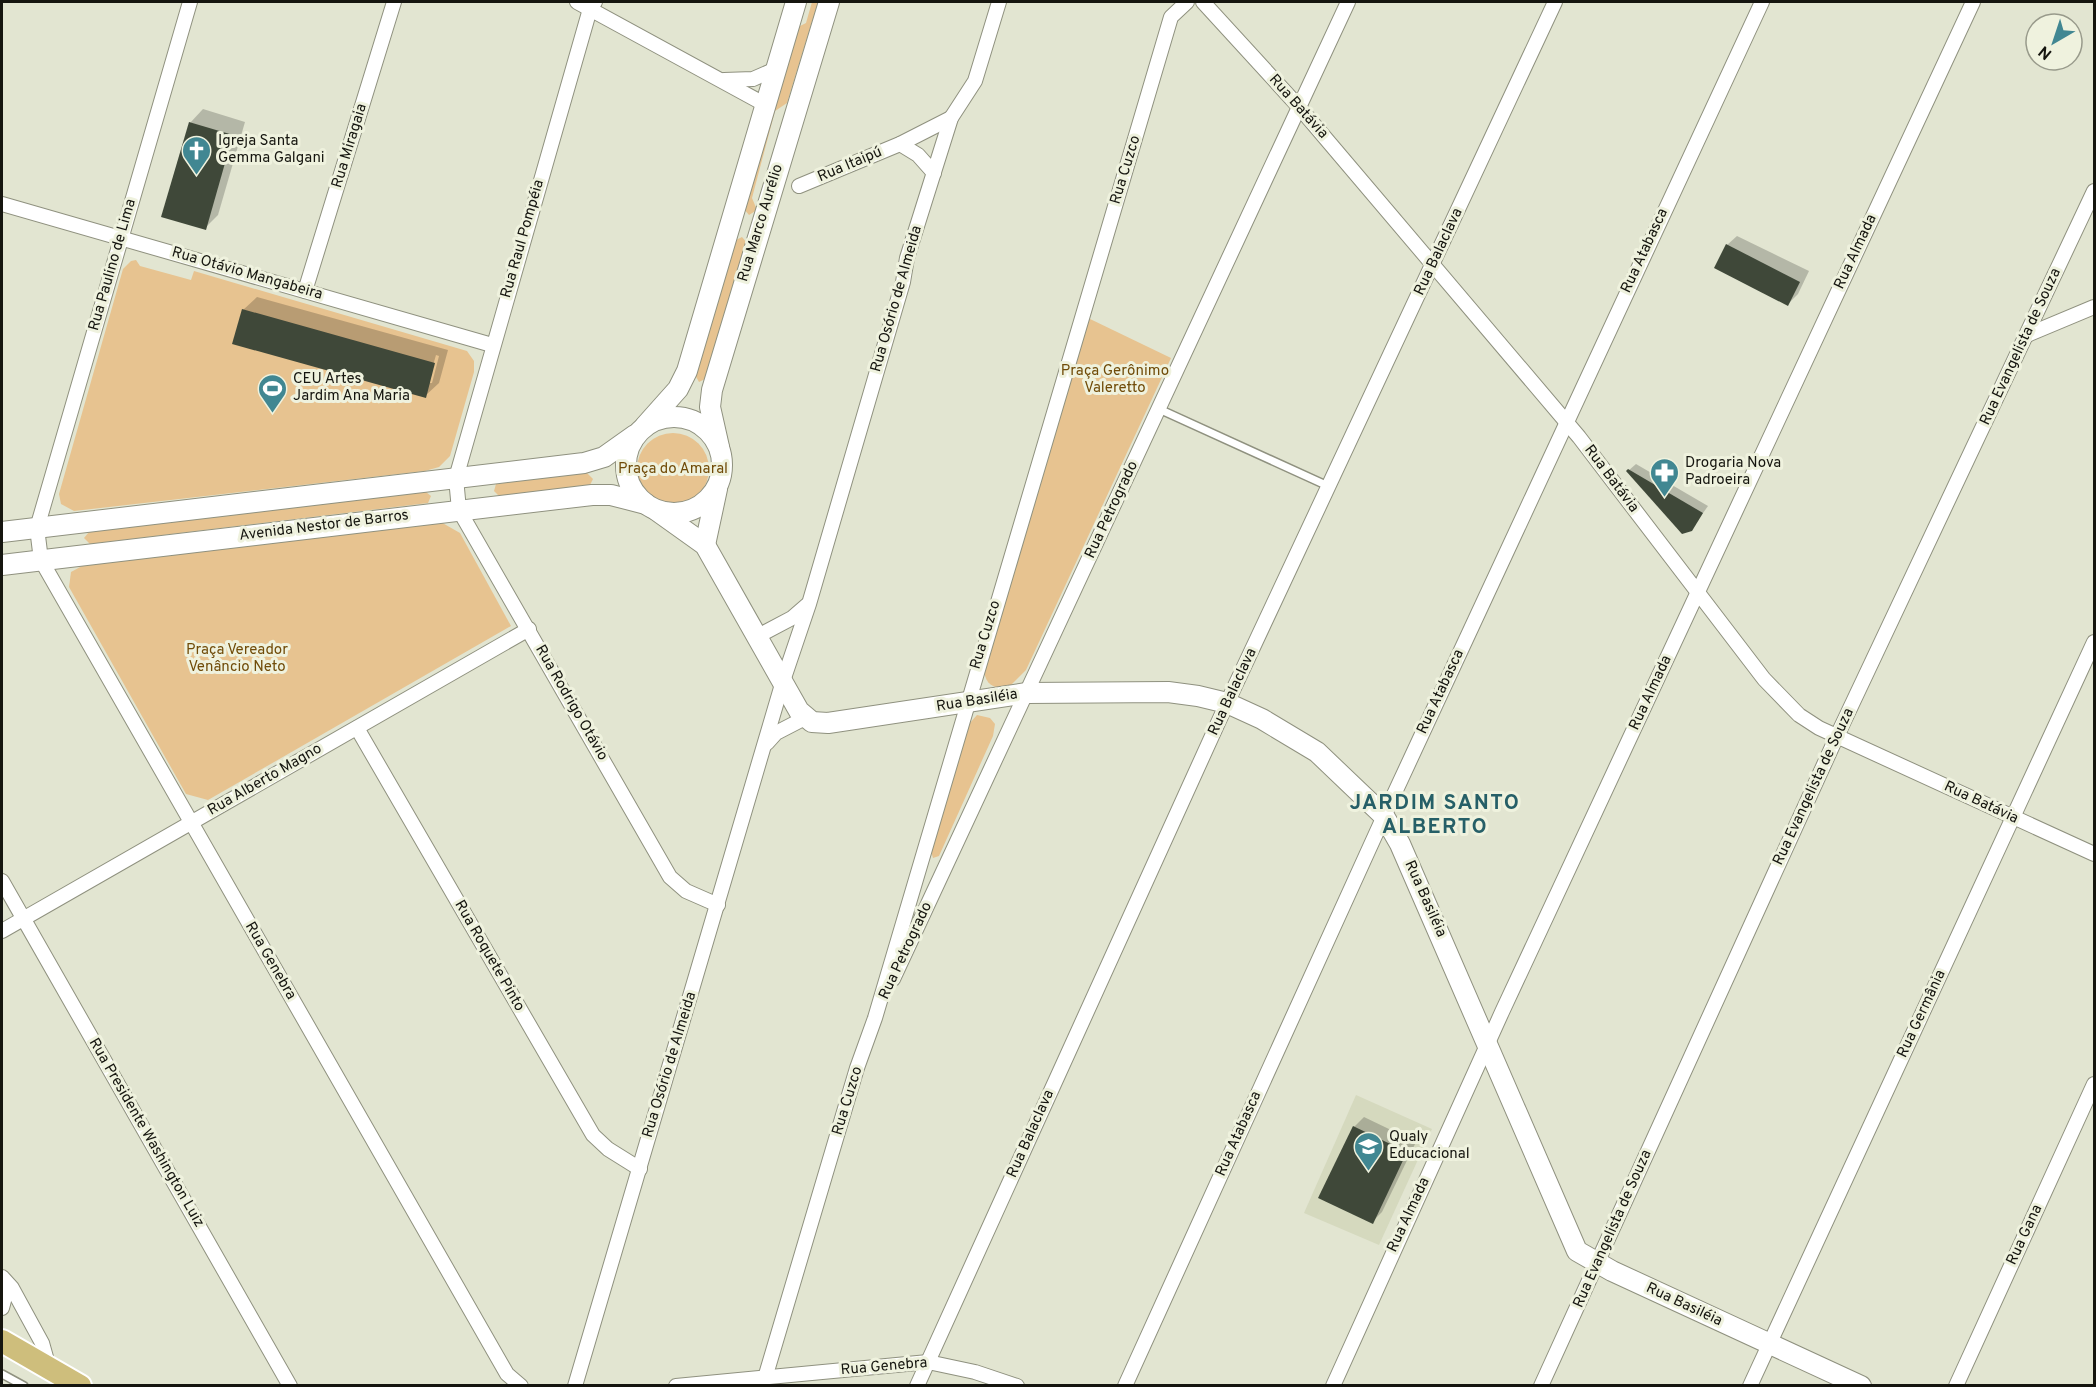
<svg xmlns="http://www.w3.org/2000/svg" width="2096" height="1387" font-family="Overpass,sans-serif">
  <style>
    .built { fill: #d5d9be }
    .green { fill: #e7c390 }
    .shadow { fill: #0003; fill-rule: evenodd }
    .building { fill: #3f4839 }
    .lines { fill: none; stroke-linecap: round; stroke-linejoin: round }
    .lane-casing { stroke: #8f917f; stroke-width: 10 }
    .street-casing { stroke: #8f917f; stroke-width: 16 }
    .secondary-casing { stroke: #8f917f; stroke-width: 22 }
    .primary-casing { stroke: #fff; stroke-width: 26 }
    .lane { stroke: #fff; stroke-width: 7 }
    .street { stroke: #fff; stroke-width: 14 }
    .secondary { stroke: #fff; stroke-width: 20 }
    .primary { stroke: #cebe7c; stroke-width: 22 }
    .labels { text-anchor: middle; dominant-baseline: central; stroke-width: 6; stroke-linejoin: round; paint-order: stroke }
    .street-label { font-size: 15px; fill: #15150f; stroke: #eff2de }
    .poi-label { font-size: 15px; fill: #15150f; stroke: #eff2de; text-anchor: start }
    .park-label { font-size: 15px; fill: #704b08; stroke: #eff2de }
    .district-label { font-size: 21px; font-weight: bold; letter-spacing: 1.5px; fill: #265f67; stroke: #eff2de }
  </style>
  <rect width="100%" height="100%" fill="#e2e5d1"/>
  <polygon class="built" points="1356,1095 1432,1129 1379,1245 1304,1213"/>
  <g class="green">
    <polygon points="812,2 818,2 787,103 775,111 752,198 757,210 749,215 744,209 796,28 806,23"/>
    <polygon points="742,237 747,243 705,379 699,382 695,375 736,240"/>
    <polygon points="136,260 140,266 191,280 194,271 467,351 474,361 474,372 450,456 439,467 425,471 74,511 61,504 59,494 123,269 131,261"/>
    <path d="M 1088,318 L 1171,358 L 1026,670 L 1009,687 C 996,689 987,687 984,672 Z"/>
    <circle cx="673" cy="469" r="36"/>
    <polygon points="587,473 593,479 590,485 499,496 494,491 496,484"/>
    <polygon points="426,492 431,496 428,503 90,544 84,538 89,532"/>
    <polygon points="439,521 460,533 511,626 208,800 186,794 69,587 71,572 82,566"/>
    <polygon points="977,715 990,718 995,724 993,736 939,856 933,858 931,851 969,724"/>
  </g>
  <g class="shadow">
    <polygon points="203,109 245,122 218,215 205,228 190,123"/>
    <polygon points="1737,236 1809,271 1798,294 1788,304 1727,245"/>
    <path d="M 257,297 L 448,350 L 439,383 L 425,396 L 243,310 ZM 436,355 L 439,356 L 432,383 L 428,383 Z"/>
    <polygon points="1636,464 1708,506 1691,530 1628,471"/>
    <polygon points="1364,1117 1416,1142 1382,1212 1372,1222 1354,1127"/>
  </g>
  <g class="building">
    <polygon points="189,122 233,135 206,230 161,217"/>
    <polygon points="1726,244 1800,282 1788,306 1714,268"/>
    <polygon points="242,309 435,363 426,398 232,344"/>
    <polygon points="1628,469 1703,513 1692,531 1682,534 1626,471"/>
    <polygon points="1353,1126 1407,1152 1373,1224 1318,1198"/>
  </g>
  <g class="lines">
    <defs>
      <g id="lane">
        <polyline points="1159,409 1328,486"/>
        <polyline points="2,1374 24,1386"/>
      </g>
      <g id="street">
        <polyline points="190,2 37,528 41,560 507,1374 521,1386"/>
        <polyline points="577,2 766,105"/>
        <polyline points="595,2 590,9 456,478 459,510 670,877 686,891 718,905"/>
        <polyline points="1203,2 1299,107 1579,437 1764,679 1799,715 1819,728 2094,854"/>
        <polyline points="724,80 753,79 776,69"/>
        <polyline points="900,144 918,155 934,173"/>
        <polyline points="799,186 900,144 951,118"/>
        <polyline points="2,204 492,345"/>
        <polyline points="305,291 394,2"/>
        <polyline points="2027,335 2094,307"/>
        <polyline points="758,636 792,618 807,605"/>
        <polyline points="357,728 593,1135 608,1149 640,1169"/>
        <polyline points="767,743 776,733 805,718"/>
        <polyline points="2,881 290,1386"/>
        <polyline points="2,931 529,629"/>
        <polyline points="893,979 1348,2"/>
        <polyline points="2,1277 12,1288 42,1343 49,1368"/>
        <polyline points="2,1308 6,1293 4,1282"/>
        <polyline points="765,1378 857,1068 875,1018 1171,17 1187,2"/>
        <polyline points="575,1386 783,681 809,604 903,282 907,258 951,118 975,81 999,2"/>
        <polyline points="676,1386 928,1362 975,1372 1017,1386"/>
        <polyline points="917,1386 1227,703 1555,2"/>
        <polyline points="1125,1386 1384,816 1762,2"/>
        <polyline points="1333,1386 1502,1012 1973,2"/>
        <polyline points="1541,1386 1837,736 2094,191"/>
        <polyline points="1750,1386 2094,642"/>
        <polyline points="1956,1386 2094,1084"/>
      </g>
      <g id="secondary">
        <circle cx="674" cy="465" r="48"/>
        <polyline points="645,426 678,389 687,371 796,2"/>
        <polyline points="719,447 710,407 712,390 829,2"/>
        <polyline points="656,510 705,545 799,711 812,722 828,723 1027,693 1168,692 1198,696 1227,703 1262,719 1317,752 1384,816 1400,844 1577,1251 1612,1271 1861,1386"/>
        <polyline points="2,532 584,463 604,457 635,435"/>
        <polyline points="705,545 717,489"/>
        <polyline points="2,565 592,495 611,495 646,504"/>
      </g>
      <polyline id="primary" points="2,1341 80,1386"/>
    </defs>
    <use href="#lane" class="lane-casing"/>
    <use href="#street" class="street-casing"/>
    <use href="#secondary" class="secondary-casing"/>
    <use href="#primary" class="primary-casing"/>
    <use href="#lane" class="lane"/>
    <use href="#street" class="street"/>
    <use href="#secondary" class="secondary"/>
    <use href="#primary" class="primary"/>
  </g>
  <defs>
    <symbol id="church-pin" viewBox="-11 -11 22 30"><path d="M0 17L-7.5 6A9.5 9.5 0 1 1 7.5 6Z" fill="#418792" stroke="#eff2de"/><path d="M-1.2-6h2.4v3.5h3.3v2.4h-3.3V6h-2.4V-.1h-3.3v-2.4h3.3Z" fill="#fff"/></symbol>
    <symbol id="stadium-pin" viewBox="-11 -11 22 30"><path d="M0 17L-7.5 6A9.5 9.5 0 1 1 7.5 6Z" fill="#418792" stroke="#eff2de"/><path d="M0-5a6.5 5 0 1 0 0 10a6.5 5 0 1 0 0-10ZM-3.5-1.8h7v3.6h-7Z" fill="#fff"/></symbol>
    <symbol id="pharmacy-pin" viewBox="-11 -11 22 30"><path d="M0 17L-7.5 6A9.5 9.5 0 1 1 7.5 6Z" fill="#418792" stroke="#eff2de"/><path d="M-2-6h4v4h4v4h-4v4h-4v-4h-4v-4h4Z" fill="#fff"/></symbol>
    <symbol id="school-pin" viewBox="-11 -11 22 30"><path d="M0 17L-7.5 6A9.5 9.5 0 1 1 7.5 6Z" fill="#418792" stroke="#eff2de"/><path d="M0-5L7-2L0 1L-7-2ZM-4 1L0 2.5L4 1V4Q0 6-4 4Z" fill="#fff"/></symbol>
  </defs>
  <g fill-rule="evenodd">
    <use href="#church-pin" x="180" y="134" width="33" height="45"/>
    <use href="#stadium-pin" x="256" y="372" width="33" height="45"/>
    <use href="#pharmacy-pin" x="1648" y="456" width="33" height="45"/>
    <use href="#school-pin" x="1352" y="1130" width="33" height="45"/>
  </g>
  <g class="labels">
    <g class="street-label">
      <text transform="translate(1298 107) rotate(48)">Rua Batávia</text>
      <text transform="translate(350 146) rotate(-73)">Rua Miragaia</text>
      <text transform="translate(850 165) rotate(-23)">Rua Itaipú</text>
      <text transform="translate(1126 170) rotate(-73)">Rua Cuzco</text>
      <text transform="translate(761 223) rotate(-73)">Rua Marco Aurélio</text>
      <text transform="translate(523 239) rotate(-74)">Rua Raul Pompéia</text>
      <text transform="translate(1645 251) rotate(-65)">Rua Atabasca</text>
      <text transform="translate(1439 252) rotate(-65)">Rua Balaclava</text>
      <text transform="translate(1856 252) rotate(-65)">Rua Almada</text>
      <text transform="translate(113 265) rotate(-74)">Rua Paulino de Lima</text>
      <text transform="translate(247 274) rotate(16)">Rua Otávio Mangabeira</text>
      <text transform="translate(897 299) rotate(-74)">Rua Osório de Almeida</text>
      <text transform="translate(2021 347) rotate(-65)">Rua Evangelista de Souza</text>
      <text transform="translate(1611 479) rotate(53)">Rua Batávia</text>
      <text transform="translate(1112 510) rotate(-65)">Rua Petrogrado</text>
      <text transform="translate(324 526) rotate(-7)">Avenida Nestor de Barros</text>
      <text transform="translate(986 635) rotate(-73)">Rua Cuzco</text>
      <text transform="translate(1233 692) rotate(-65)">Rua Balaclava</text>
      <text transform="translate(1441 692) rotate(-65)">Rua Atabasca</text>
      <text transform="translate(1651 693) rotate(-65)">Rua Almada</text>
      <text transform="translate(977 701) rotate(-9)">Rua Basiléia</text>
      <text transform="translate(571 703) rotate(60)">Rua Rodrigo Otávio</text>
      <text transform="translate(265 780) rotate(-30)">Rua Alberto Magno</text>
      <text transform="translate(1814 787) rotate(-65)">Rua Evangelista de Souza</text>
      <text transform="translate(1981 803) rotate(25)">Rua Batávia</text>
      <text transform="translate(1425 899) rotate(66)">Rua Basiléia</text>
      <text transform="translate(906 951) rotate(-65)">Rua Petrogrado</text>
      <text transform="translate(489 956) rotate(60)">Rua Roquete Pinto</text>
      <text transform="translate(270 961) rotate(60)">Rua Genebra</text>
      <text transform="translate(1922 1014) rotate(-65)">Rua Germânia</text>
      <text transform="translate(670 1065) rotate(-73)">Rua Osório de Almeida</text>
      <text transform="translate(848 1101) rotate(-73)">Rua Cuzco</text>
      <text transform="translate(146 1133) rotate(60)">Rua Presidente Washington Luiz</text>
      <text transform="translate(1031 1134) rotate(-66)">Rua Balaclava</text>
      <text transform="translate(1239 1134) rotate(-66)">Rua Atabasca</text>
      <text transform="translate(1409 1215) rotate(-65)">Rua Almada</text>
      <text transform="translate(1613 1229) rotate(-66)">Rua Evangelista de Souza</text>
      <text transform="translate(2025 1235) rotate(-65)">Rua Gana</text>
      <text transform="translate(1684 1305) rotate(25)">Rua Basiléia</text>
      <text transform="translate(884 1367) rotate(-5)">Rua Genebra</text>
    </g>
    <g class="poi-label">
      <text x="218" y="141">Igreja Santa<tspan x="218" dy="17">Gemma Galgani</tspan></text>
      <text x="293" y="379">CEU Artes<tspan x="293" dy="17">Jardim Ana Maria</tspan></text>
      <text x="1685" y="463">Drogaria Nova<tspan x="1685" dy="17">Padroeira</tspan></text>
      <text x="1389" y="1137">Qualy<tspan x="1389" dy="17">Educacional</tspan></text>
    </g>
    <g class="park-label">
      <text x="1115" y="371">Praça Gerônimo<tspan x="1115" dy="17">Valeretto</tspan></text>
      <text x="673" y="469">Praça do Amaral</text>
      <text x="237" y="650">Praça Vereador<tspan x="237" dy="17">Venâncio Neto</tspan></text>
    </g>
    <g class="district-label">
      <text x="1435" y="803">JARDIM SANTO<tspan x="1435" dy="24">ALBERTO</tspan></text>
    </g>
  </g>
  <rect width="2096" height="1387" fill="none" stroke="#15150f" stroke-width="6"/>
  <g transform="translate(2054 42) rotate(219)"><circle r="28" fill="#eff2de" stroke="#989a8b" stroke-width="1.5"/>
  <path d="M0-4.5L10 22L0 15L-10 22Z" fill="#418792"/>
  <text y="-9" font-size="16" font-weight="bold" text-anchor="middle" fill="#15150f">N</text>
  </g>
</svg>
